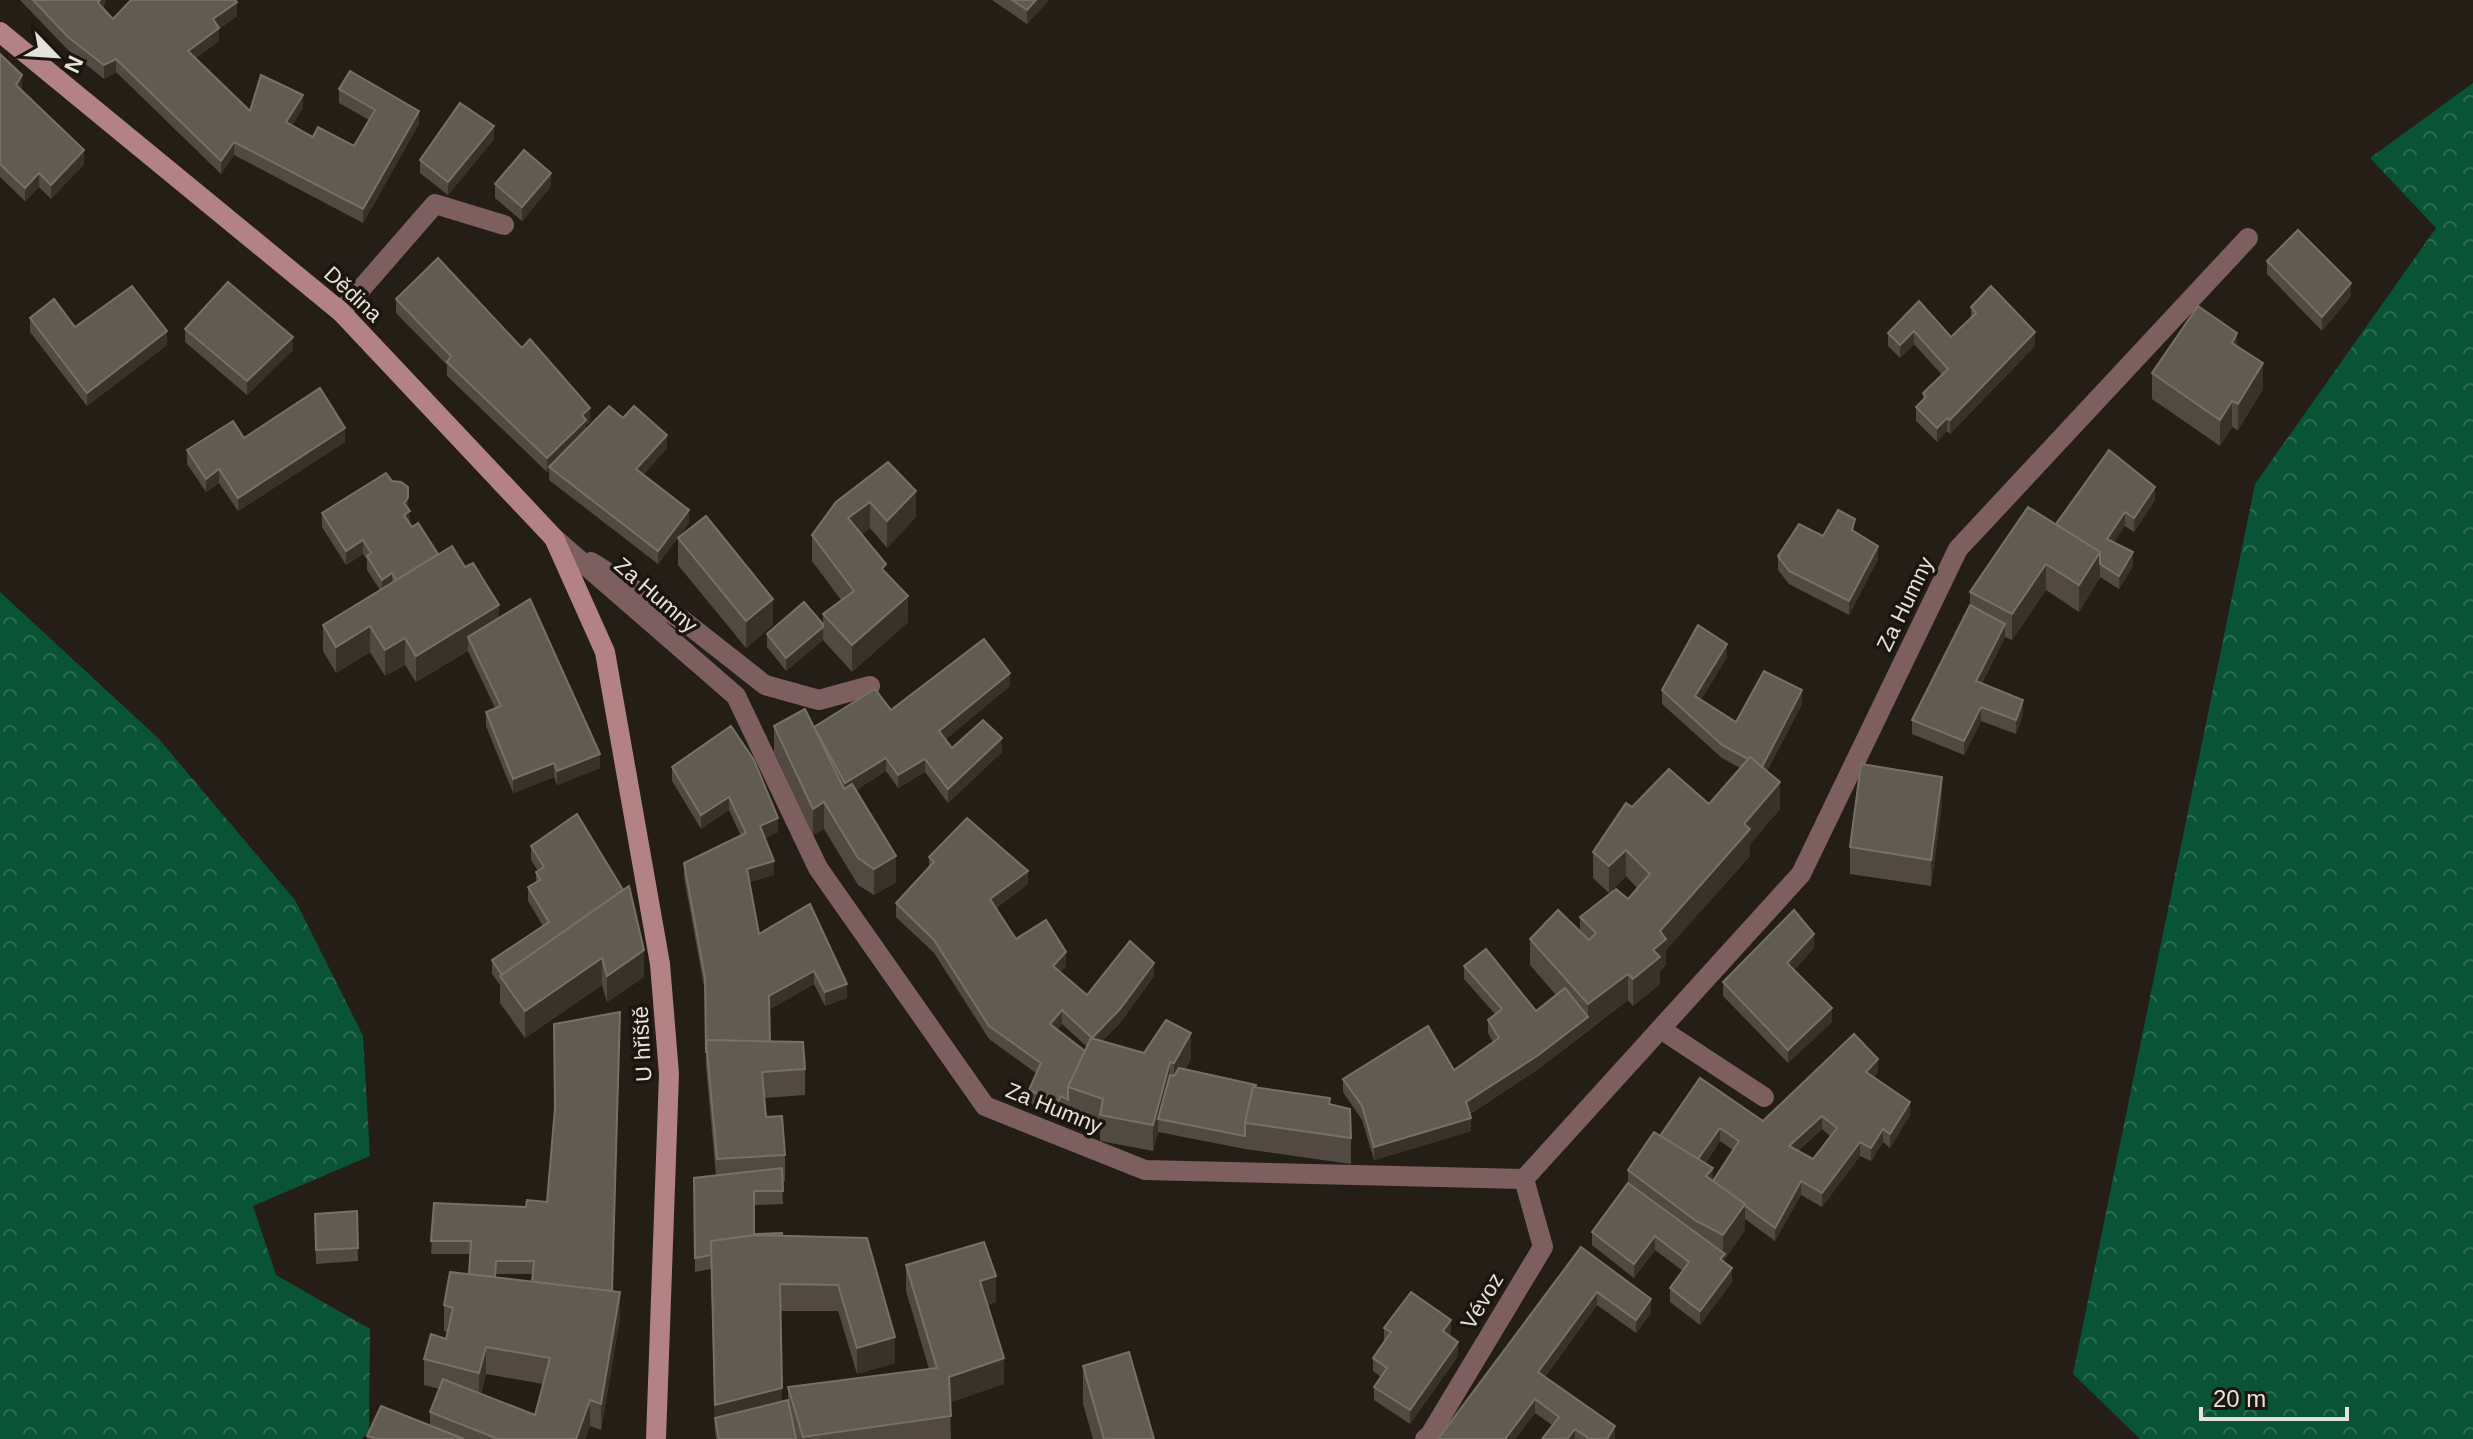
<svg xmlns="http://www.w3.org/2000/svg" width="2473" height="1439" font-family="Helvetica,sans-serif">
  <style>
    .forest { fill: url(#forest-crowns) }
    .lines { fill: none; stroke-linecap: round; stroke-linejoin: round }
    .lane { stroke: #7d5f60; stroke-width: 20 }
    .street { stroke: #7d5f60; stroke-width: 20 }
    .secondary { stroke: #b38285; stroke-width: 20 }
    .wall { fill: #524a42; fill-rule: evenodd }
    .shaded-wall { fill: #393229 }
    .building { fill: #625b52; stroke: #767068; stroke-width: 2; fill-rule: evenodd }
    .labels { text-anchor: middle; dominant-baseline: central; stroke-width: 7; stroke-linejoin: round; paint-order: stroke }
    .street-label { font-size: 22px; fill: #e5e1db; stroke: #1b150d }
  </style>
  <defs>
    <pattern id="forest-crowns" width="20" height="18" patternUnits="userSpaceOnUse" patternTransform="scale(2)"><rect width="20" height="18" fill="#095436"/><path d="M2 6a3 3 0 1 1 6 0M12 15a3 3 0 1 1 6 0" fill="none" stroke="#2d6c52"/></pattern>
  </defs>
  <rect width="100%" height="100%" fill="#251e16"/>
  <g class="forest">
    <polygon points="2473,83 2473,1439 2140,1439 2073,1374 2255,484 2436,228 2370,158"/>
    <polygon points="0,592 158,738 295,900 363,1036 370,1156 253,1206 276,1275 370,1329 369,1431 362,1439 0,1439"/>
  </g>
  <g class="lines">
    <g class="lane">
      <polyline points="341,312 435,204 504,225"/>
      <polyline points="591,562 685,622 765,685 819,700 870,686"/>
    </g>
    <g class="street">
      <polyline points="554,538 736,696 818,868 985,1106 1145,1170 1524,1179 1801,874 1958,549 2248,238"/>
      <polyline points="1662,1030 1764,1097"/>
      <polyline points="1425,1439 1430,1435 1543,1247 1524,1179"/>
    </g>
    <polyline class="secondary" points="0,32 341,312 554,538 605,652 660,964 669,1074 656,1439"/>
  </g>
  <g class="wall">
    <polygon points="20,0 106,0 103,8 113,19 237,16 219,29 219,41 196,58 250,111 303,108 292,125 313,137 354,146 369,120 339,103 339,89 419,124 363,223 234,155 221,174 116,72 104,79 68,50"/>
    <polygon points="992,0 1049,0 1027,24"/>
    <polygon points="0,54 22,89 21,90 84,164 51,199 39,187 25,201 0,177"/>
    <polygon points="494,139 448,195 420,173 420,160"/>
    <polygon points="495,184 551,186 522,221 495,198"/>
    <polygon points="2267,261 2351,296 2322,331 2267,274"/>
    <polygon points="396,299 590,422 586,425 586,429 623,418 667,448 643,475 689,523 658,564 549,480 549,471 547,472 447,376 447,365 396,313"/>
    <polygon points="1919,301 1951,337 1971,318 1971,307 2035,346 1950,434 1947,431 1937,442 1916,421 1916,407 1923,400 1923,393 1942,375 1914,344 1900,358 1888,346 1888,333"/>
    <polygon points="30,318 75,327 167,345 87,406 30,332"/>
    <polygon points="185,329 293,350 247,395 185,342"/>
    <polygon points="2237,346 2263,389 2238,430 2232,427 2220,446 2152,399 2152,373"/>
    <polygon points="345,442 238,511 219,483 206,492 187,464 187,450"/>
    <polygon points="888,462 916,517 887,548 870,528 861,535 886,573 908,622 852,672 823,640 786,671 767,647 767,634 823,624 823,614 841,600 812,561 812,535"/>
    <polygon points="2155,500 2134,532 2125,526 2113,542 2133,566 2119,589 2100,577 2079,612 2046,590 2012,640 2005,637 1982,683 2023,714 2016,734 1981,721 1964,755 1912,734 1912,720 1970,605 1970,592 2056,524"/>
    <polygon points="408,509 410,525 499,618 600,768 557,785 554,777 513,793 486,726 486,712 495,708 468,651 416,682 405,665 385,676 370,652 336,673 323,651 323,625 380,590 367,570 367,560 363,554 346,565 322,527 322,513"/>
    <polygon points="1855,532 1878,559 1849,615 1789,584 1778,570 1778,556 1823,536"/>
    <polygon points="678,538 773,625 746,648 678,565"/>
    <polygon points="1727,657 1701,700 1736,722 1802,704 1767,771 1780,809 1750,844 1750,856 1666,950 1666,965 1660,971 1660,984 1633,1006 1628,1000 1537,1070 1470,1114 1471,1131 1374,1160 1362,1120 1343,1092 1343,1079 1454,1070 1493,1042 1488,1033 1488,1020 1495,1014 1464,979 1464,966 1536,1011 1556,995 1530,965 1530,939 1580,932 1580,917 1628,899 1637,888 1626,876 1609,893 1593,878 1593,852 1632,807 1709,804 1740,768 1722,758 1662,704 1662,690"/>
    <polygon points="1010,686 946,739 952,748 1002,752 948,803 925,772 898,788 886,771 856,790 896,882 874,895 858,885 824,829 813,835 774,752 774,726 814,727 891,710"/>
    <polygon points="731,726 778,832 765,838 774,875 750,882 759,934 810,904 847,998 825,1006 814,984 770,1009 770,1042 805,1069 805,1095 764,1098 766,1117 785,1155 785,1181 782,1182 783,1204 754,1205 754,1234 867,1238 895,1363 857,1374 838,1311 781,1311 782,1401 788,1400 788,1387 929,1369 906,1291 906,1265 996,1302 988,1305 1004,1384 950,1402 951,1439 716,1439 715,1431 711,1269 695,1272 694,1178 716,1176 706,1067 705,992 684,877 684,863 741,836 729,810 701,829 672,781 672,767"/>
    <polygon points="1942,804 1931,886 1850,874 1850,847"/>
    <polygon points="531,846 644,977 607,1002 602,985 525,1038 500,1003 500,985 492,974 492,960 543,926 528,901 528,887 536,882 536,872 538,871 531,860"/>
    <path d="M 929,857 L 1028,884 L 996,908 L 1016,939 L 1066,966 L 1060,972 L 1087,995 L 1154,976 L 1120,1023 L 1102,1041 L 1144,1053 L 1191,1059 L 1185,1070 L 1330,1104 L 1351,1138 L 1351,1164 L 1245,1149 L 1158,1132 L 1153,1151 L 1100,1141 L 1100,1124 L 1068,1113 L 1061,1109 L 1058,1117 L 1029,1103 L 1029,1090 L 1036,1073 L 989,1039 L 934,953 L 896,917 L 896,903 L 929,866 ZM 1062,1024 L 1087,1047 L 1085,1051 L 1057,1030 Z"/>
    <polygon points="1814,948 1794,970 1832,1022 1788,1063 1723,996 1723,982"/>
    <path d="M 1878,1072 L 1874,1077 L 1910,1115 L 1890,1148 L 1883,1142 L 1871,1161 L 1860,1156 L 1822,1207 L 1801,1195 L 1775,1241 L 1745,1219 L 1745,1230 L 1725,1259 L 1725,1262 L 1732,1282 L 1700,1325 L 1670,1302 L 1670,1288 L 1683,1271 L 1655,1250 L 1634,1278 L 1592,1245 L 1592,1232 L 1628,1183 L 1628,1170 L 1660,1136 L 1763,1121 ZM 1822,1129 L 1830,1136 L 1813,1159 L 1798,1151 ZM 1720,1141 L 1733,1150 L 1713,1181 L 1713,1168 L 1705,1164 Z"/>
    <path d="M 434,1203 L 612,1291 L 620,1318 L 601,1430 L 590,1426 L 585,1439 L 367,1439 L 367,1436 L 430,1426 L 430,1412 L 439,1389 L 424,1385 L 424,1359 L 446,1339 L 448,1332 L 444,1331 L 444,1305 L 469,1274 L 470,1254 L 431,1254 ZM 496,1274 L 533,1274 L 532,1282 L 496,1277 ZM 486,1374 L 543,1384 L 535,1415 L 481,1394 Z"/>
    <polygon points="357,1211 358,1261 316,1264 315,1214"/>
    <polygon points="1581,1247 1651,1313 1636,1333 1597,1305 1545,1377 1615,1439 1542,1439 1552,1425 1535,1413 1515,1439 1438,1439"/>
    <polygon points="1384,1328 1451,1334 1449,1336 1458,1356 1410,1424 1374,1400 1374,1387 1381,1377 1373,1371 1373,1358 1384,1342"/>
    <polygon points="1083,1366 1154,1439 1093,1439 1083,1404"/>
  </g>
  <g class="shaded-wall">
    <polygon points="100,0 106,0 98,16 98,3"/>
    <polygon points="1036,0 1049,0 1027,24 1027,10"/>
    <polygon points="237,2 237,16 219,29 219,41 188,64 188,51 213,19"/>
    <polygon points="116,59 116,72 104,79 104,65"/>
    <polygon points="22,75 22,89 16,99 16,85"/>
    <polygon points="303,95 303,108 286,135 286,122"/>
    <polygon points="419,111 419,124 363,223 363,209"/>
    <polygon points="494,126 494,139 448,195 448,182"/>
    <polygon points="234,142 234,155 221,174 221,161"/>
    <polygon points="84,150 84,164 51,199 51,185"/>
    <polygon points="39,173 39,187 25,201 25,188"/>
    <polygon points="551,173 551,186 522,221 522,207"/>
    <polygon points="2351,283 2351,296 2322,331 2322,317"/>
    <polygon points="167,331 167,345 87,406 87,393"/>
    <polygon points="1914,331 1914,344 1900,358 1900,345"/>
    <polygon points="2035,332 2035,346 1950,434 1950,420"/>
    <polygon points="2237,333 2237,359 2232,343"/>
    <polygon points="293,337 293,350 247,395 247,381"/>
    <polygon points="2263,363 2263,389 2238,430 2238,404"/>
    <polygon points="2232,401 2232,427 2220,446 2220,420"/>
    <polygon points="590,408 590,422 586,425 586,434 549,467 549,471 547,472 547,458 582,415"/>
    <polygon points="1947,418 1947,431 1937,442 1937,428"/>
    <polygon points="345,428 345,442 238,511 238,498"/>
    <polygon points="667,435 667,448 636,483 636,469"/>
    <polygon points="219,469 219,483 206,492 206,479"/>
    <polygon points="2155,487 2155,500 2134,532 2134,518"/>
    <polygon points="916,491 916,517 887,548 887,521"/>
    <polygon points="408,498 410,525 404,529 404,503"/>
    <polygon points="870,502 870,528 848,545 848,518"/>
    <polygon points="689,510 689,523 658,564 658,551"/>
    <polygon points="2125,512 2125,526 2107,553 2107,539"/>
    <polygon points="363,540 363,554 346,565 346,551"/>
    <polygon points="1878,546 1878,559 1849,615 1849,601"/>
    <polygon points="2100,552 2100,578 2079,612 2079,585"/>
    <polygon points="2133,552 2133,566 2119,589 2119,576"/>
    <polygon points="2046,564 2046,590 2012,640 2012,614"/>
    <polygon points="392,573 392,587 382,593 382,580"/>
    <polygon points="908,596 908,622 852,672 852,645"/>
    <polygon points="773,599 773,625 746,648 746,621"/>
    <polygon points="499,605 499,631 468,637 468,651 416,682 416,656"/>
    <polygon points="2005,624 2005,637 1976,694 1976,681"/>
    <polygon points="370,626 370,652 336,673 336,647"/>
    <polygon points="823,627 823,640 786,671 786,658"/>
    <polygon points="405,638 405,665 385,676 385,650"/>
    <polygon points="1727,644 1727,657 1695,710 1695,696"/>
    <polygon points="1010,673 1010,686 939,745 939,731"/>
    <polygon points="1802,690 1802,704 1762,780 1762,767"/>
    <polygon points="2023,700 2023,714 2016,734 2016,720"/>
    <polygon points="1981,707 1981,721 1964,755 1964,741"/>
    <polygon points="1002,738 1002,752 948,803 948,789"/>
    <polygon points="600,754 600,768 557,785 557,771"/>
    <polygon points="886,758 886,771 845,797 845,783"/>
    <polygon points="925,759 925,772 898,788 898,775"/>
    <polygon points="554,763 554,777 513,793 513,779"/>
    <polygon points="1942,777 1942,804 1931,886 1931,860"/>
    <polygon points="1780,782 1780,809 1750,844 1750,856 1666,950 1666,965 1660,971 1660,984 1633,1006 1633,979 1653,950 1660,931 1744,824"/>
    <polygon points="729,797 729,810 701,829 701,815"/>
    <polygon points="824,802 824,829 813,835 813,809"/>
    <polygon points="778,818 778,832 760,840 760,826"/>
    <polygon points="1626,850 1626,876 1609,893 1609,866"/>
    <polygon points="896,856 896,882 874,895 874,869"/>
    <polygon points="774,861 774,875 747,883 747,869"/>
    <polygon points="1028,871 1028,884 990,912 990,899"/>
    <polygon points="1814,934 1814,948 1787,977 1787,963"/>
    <polygon points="644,950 644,977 607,1002 607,976"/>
    <polygon points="1066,952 1066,966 1053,979 1053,966"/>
    <polygon points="602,958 602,985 525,1038 525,1011"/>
    <polygon points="1154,963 1154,976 1120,1023 1092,1051 1092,1038"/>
    <polygon points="814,971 814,984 769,1009 769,996"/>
    <polygon points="1628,974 1628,1000 1588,1030 1588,1004"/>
    <polygon points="847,984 847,998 825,1006 825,992"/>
    <polygon points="1832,1008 1832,1022 1788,1063 1788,1050"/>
    <polygon points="1062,1010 1062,1024 1050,1038 1050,1024"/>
    <polygon points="1588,1017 1588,1030 1537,1070 1466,1116 1466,1102"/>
    <polygon points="1191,1033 1191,1059 1174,1089 1174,1063"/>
    <polygon points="1878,1059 1878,1072 1866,1086 1866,1072"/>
    <polygon points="1170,1062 1170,1089 1158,1119 1158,1132 1153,1151 1153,1125"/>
    <polygon points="1061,1096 1061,1109 1058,1117 1058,1103"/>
    <polygon points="1910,1102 1910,1115 1890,1148 1890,1134"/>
    <polygon points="1822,1116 1822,1129 1789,1159 1789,1146"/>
    <polygon points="1471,1118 1471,1131 1374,1160 1374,1147"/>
    <polygon points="1720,1128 1720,1141 1692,1182 1692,1168"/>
    <polygon points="1883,1129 1883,1142 1871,1161 1871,1148"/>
    <polygon points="1860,1142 1860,1156 1822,1207 1822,1193"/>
    <polygon points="1713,1168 1713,1195 1706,1176"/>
    <polygon points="1801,1181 1801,1195 1775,1241 1775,1228"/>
    <polygon points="1745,1204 1745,1230 1725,1259 1725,1268 1720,1259 1723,1256 1723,1235"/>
    <polygon points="1655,1236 1655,1250 1634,1278 1634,1264"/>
    <polygon points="1732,1268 1732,1282 1700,1325 1700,1311"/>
    <polygon points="996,1276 996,1302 980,1307 980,1281"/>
    <polygon points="620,1292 620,1318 601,1430 601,1404"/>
    <polygon points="1597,1292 1597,1305 1538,1386 1538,1372"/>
    <polygon points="1651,1299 1651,1313 1636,1333 1636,1320"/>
    <polygon points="1451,1320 1451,1334 1443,1345 1443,1331"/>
    <polygon points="895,1337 895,1363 857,1374 857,1348"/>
    <polygon points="1458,1342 1458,1356 1410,1424 1410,1410"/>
    <polygon points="486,1347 486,1374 479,1399 479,1373"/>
    <polygon points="1004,1358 1004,1384 949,1403 949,1377"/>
    <polygon points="782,1388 782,1414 715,1418 715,1405"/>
    <polygon points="1535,1399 1535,1413 1515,1439 1505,1439"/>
    <polygon points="590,1400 590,1426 585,1439 576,1439"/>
    <polygon points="1615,1426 1615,1439 1607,1439"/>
    <polygon points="1575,1429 1575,1439 1567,1439"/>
  </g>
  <g class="building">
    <polygon points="33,0 100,0 98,3 113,19 131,0 235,0 237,2 213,19 219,28 188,51 250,111 261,75 303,95 286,122 313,137 318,127 354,146 375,110 339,89 350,71 419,111 363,209 234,142 221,161 116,59 104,65 68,37"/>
    <polygon points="1012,0 1036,0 1027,10"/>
    <polygon points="0,54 22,75 16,85 84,150 51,185 39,173 25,188 0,164"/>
    <polygon points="460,103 494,126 448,182 420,160"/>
    <polygon points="524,150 551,173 522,207 495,184"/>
    <polygon points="2298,230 2351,283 2322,317 2267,261"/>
    <polygon points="438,258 522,348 530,339 590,408 582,415 586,420 547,458 447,362 451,356 396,299"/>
    <polygon points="228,282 293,337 247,381 185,329"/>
    <polygon points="132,286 167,331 87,393 30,318 54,299 75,327"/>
    <polygon points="1991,286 2035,332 1950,420 1947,418 1937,428 1916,407 1926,397 1923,393 1948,369 1914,331 1900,345 1888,333 1919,301 1951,337 1976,313 1971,307"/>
    <polygon points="2198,306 2237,333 2232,343 2263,363 2238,404 2232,401 2220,420 2152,373"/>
    <polygon points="320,388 345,428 238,498 219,469 206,479 187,450 233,421 244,438"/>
    <polygon points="609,406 623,418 634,406 667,435 636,469 689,510 658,551 549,467"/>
    <polygon points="2109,450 2155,487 2134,518 2125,512 2107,539 2133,552 2119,576 2100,564 2100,552 2056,524"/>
    <polygon points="888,462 916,491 887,521 870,502 848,518 886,564 882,569 908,596 852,645 823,614 854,591 812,535 836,502"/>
    <polygon points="386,473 392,481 401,482 408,487 408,498 404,503 410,511 404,515 412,527 418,523 438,554 396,580 392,573 382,580 367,556 371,553 363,540 346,551 322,513"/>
    <polygon points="2028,507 2100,552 2079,585 2046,564 2012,614 1970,592"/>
    <polygon points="1838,510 1855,519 1852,530 1878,546 1849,601 1789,571 1778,556 1799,524 1823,536"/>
    <polygon points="706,516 773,599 746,621 678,538"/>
    <polygon points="452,546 465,567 473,563 499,605 416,656 405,638 385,650 370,626 336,647 323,625"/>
    <polygon points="530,599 600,754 557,771 554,763 513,779 486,712 501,706 468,637"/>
    <polygon points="804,602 823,624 823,627 786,658 767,634"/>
    <polygon points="1970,605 2005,624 1976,681 2023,700 2016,720 1981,707 1964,741 1912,720"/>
    <polygon points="1698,625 1727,644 1695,696 1736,722 1764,671 1802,690 1762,767 1750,757 1748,759 1722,745 1662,690"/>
    <polygon points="984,639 1010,673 939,731 952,748 983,720 1002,738 948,789 925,759 898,775 886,758 845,783 814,727 875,689 891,710"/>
    <polygon points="805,709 844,789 852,784 896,856 874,869 858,858 824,802 813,809 774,726"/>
    <polygon points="731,726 754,760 778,818 760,826 774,861 747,869 759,934 810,904 847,984 825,992 814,971 769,996 770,1042 706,1040 706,1053 705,978 684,863 746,833 729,797 701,815 672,767"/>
    <polygon points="1750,757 1780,782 1744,824 1750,829 1660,931 1666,939 1653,950 1660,957 1633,979 1628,974 1588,1004 1530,939 1558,910 1589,940 1596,933 1580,917 1616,889 1628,899 1650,874 1626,850 1609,866 1593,852 1626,803 1632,807 1669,769 1709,804"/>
    <polygon points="1861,764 1942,777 1931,860 1850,847"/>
    <polygon points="577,814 623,890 502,975 492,960 549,922 528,887 540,880 536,872 544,867 531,846"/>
    <polygon points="967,818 1028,871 990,899 1016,939 1046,920 1066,952 1053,966 1087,995 1130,941 1154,963 1120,1009 1092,1038 1062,1010 1050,1024 1085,1051 1068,1087 1068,1100 1061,1096 1058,1103 1029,1090 1041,1063 989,1026 934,940 896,903 934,862 929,857"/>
    <polygon points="629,886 644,950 607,976 602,958 525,1011 500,976"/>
    <polygon points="1794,910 1814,934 1787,963 1832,1008 1788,1050 1723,982"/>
    <polygon points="1486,949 1536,1011 1565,988 1588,1017 1537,1056 1466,1102 1471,1118 1374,1147 1362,1106 1343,1079 1428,1026 1454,1070 1499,1038 1488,1020 1502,1009 1464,966"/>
    <polygon points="620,1012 612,1291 532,1282 534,1261 496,1261 495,1277 469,1274 471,1241 431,1241 434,1203 526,1207 527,1200 547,1202 555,1108 554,1024"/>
    <polygon points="1166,1020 1191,1033 1174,1063 1170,1062 1153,1125 1100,1115 1103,1099 1068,1087 1091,1038 1144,1053"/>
    <path d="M 1854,1034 L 1878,1059 L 1866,1072 L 1910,1102 L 1890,1134 L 1883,1129 L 1871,1148 L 1860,1142 L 1822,1193 L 1801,1181 L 1775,1228 L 1744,1205 L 1745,1204 L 1713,1181 L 1739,1141 L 1720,1128 L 1698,1159 L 1660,1136 L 1700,1078 L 1763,1121 ZM 1822,1116 L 1837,1128 L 1813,1159 L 1789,1146 Z"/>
    <polygon points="706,1040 803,1042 805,1069 762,1072 766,1117 782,1116 785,1155 717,1159"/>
    <polygon points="1179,1068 1256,1085 1255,1087 1253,1087 1245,1123 1245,1136 1158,1119 1170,1075 1174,1076"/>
    <polygon points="1253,1087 1330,1098 1329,1104 1350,1109 1351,1138 1245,1123"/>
    <polygon points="1654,1132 1713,1168 1706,1176 1745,1204 1723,1235 1696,1221 1628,1170"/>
    <polygon points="782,1168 783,1191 754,1191 754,1234 782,1233 782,1236 755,1235 711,1241 711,1255 695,1258 694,1178"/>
    <polygon points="1628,1183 1725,1254 1720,1259 1732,1268 1700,1311 1670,1288 1689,1262 1655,1236 1634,1264 1592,1232"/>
    <polygon points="357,1211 358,1248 316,1250 315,1214"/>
    <polygon points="755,1235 867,1238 895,1337 857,1348 838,1285 780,1284 782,1388 715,1405 711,1241"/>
    <polygon points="984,1242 996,1276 980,1281 1004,1358 949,1377 951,1416 803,1437 788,1387 937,1368 906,1265"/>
    <polygon points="1581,1247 1651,1299 1636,1320 1597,1292 1538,1372 1615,1426 1607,1439 1590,1439 1575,1429 1567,1439 1542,1439 1559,1417 1535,1399 1505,1439 1438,1439"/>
    <polygon points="450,1272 620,1292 601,1404 590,1400 576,1439 498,1439 430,1412 443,1379 535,1415 550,1358 486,1347 479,1373 424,1359 431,1334 446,1339 453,1308 444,1305"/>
    <polygon points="1411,1292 1451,1320 1443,1331 1458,1342 1410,1410 1374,1387 1387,1368 1373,1358 1391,1332 1384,1328"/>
    <polygon points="1129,1352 1154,1439 1104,1439 1083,1366"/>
    <polygon points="788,1400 796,1439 719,1439 715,1418"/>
    <polygon points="381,1406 464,1439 379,1439 367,1436"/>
  </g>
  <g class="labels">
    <g class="street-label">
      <text transform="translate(353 294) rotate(43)">Dědina</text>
      <text transform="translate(656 595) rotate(41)">Za Humny</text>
      <text transform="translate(1905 604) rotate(-64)">Za Humny</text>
      <text transform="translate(642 1044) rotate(-93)">U hřiště</text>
      <text transform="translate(1054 1108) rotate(22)">Za Humny</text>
      <text transform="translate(1482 1301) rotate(-59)">Vévoz</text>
    </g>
  </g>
  <g transform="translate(56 56) rotate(115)" stroke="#1b150d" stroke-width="6" paint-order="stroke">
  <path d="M0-6L14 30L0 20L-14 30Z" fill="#e5e1db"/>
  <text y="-12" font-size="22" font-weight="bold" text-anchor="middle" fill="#e5e1db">N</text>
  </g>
  <path d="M2201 1407v12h146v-12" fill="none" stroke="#e5e1db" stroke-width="4"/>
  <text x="2213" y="1407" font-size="24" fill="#e5e1db" stroke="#1b150d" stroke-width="6" paint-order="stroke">20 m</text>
</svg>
